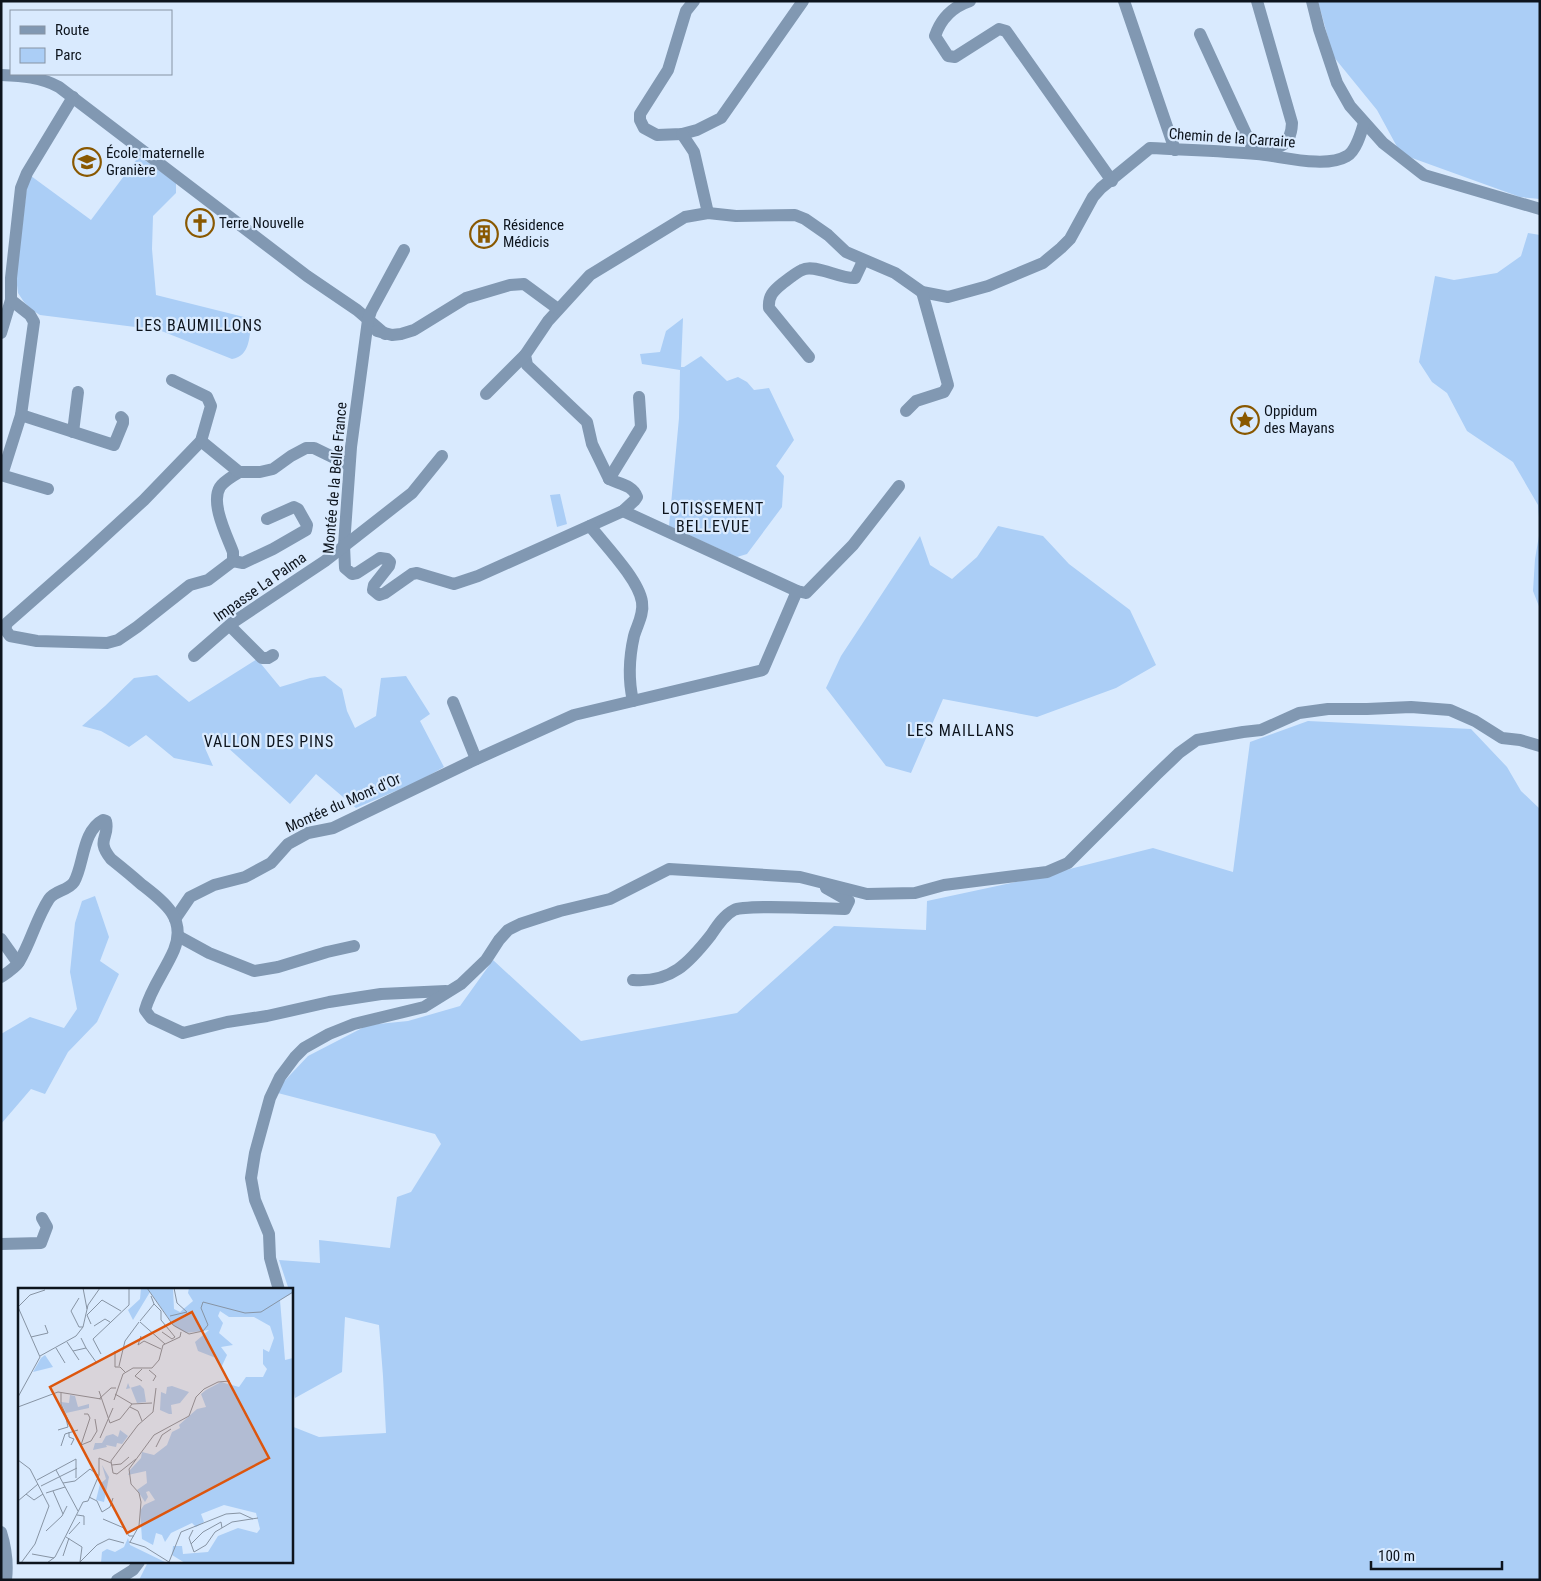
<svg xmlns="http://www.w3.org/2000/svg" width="1541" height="1581" font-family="'Roboto Condensed',sans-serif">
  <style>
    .green { fill: #abcef6 }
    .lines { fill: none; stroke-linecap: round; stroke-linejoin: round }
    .minor { stroke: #8198b2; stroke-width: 12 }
    .labels { text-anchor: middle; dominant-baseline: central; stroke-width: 4.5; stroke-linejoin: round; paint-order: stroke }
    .street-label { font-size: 15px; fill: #0d141d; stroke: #d9eafe }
    .poi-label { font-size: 15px; fill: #0d141d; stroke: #d9eafe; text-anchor: start }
    .neighbourhood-label { font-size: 16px; letter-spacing: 1px; fill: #0d141d; stroke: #d9eafe }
    .inset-road { fill: none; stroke: #8794a4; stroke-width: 1 }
    .view { fill: #dd560d; fill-opacity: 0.15; stroke: #dd560d; stroke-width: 2.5 }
    .inset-edge { fill: none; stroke: #0d141d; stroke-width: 2.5 }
  </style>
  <rect width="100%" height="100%" fill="#d9eafe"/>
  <g class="green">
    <polygon points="1318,1 1540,1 1540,199 1520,197 1401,154 1377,110 1333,56"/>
    <path d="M 139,156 L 176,183 L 176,193 L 153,216 L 152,249 L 156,295 L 252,319 C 249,335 251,356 232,359 L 159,330 L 40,315 L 32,310 L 24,302 L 18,293 L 17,285 L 17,269 L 27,186 L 31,176 L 91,220 Z"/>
    <polygon points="1528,233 1540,235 1540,609 1533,591 1535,559 1540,530 1538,505 1513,462 1467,431 1447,393 1432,382 1419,362 1435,276 1454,280 1497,273 1521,256"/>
    <polygon points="683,318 681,367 684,367 701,356 727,381 738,377 747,382 754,390 769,388 794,440 776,466 784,476 782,507 747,554 737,557 669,526 679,418 680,370 642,364 640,354 660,352 666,331"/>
    <polygon points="560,494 567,524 557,527 550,495"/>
    <polygon points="998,526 1043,536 1069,564 1130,610 1156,665 1116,688 1037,717 943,699 911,773 886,766 826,688 841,656 920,536 930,565 952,579 977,557"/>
    <polygon points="257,659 280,687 310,678 325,676 342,689 347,711 355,728 376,716 381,678 406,676 430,714 420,721 444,767 419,781 356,808 316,774 290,804 215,736 205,748 213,766 174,758 146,735 129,747 101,731 82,726 105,706 134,678 157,675 189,702"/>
    <polygon points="1308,721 1471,729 1507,767 1521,791 1540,809 1540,1580 139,1580 148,1562 291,1562 291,1426 319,1437 386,1433 383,1376 379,1325 345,1317 342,1372 295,1398 291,1378 291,1290 289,1290 279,1260 320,1263 319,1240 390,1248 397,1197 411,1192 441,1144 435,1134 274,1092 308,1056 368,1025 408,1021 460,1006 493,960 581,1041 737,1013 834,926 926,930 927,901 1030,879 1153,848 1233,872 1250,742"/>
    <polygon points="95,896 109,937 100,961 119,974 97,1022 68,1052 45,1094 31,1089 1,1124 1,1034 30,1017 64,1028 77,1009 70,972 75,923 82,901"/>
  </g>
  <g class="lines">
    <g class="minor">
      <polyline points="694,1 686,11 668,70 640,114 640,120 644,128 657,135 682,134 697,130 721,118 803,1"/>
      <path d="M 970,1 C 952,7 941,18 935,36 L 948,56 L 955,57 L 999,29 L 1006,31 L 1112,181"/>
      <polyline points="1124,1 1175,150"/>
      <polyline points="1312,1 1319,29 1337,83 1350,106 1383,143 1424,175 1540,209"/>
      <path d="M 1200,34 L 1252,147 C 1274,149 1291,151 1292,123 L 1257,1"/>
      <path d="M 1,75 C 22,76 41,77 59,87 L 307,276 L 357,310 L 385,334"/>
      <polyline points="682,134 694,152 708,213"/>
      <path d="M 404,250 L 371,311 L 368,320 L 351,447 L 344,545 L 345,568 L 352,574 L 357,573 L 380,558 L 387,559 L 390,562 L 389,566 L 374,585 L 373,590 L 379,595 L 385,593 L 412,574 L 417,573 L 454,584 L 478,576 L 623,511 L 635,500 L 637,497 C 633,485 619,484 609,479 L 592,444 L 587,422 L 527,365 L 525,355 L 548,321 L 590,275 L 685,217 L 708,213 L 736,216 L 795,215 L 805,219 L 828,235 L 846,252 L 895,273 L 922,292 L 948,297 L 988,286 L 1043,263 L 1061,248 L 1070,239 L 1093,197 L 1101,188 L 1150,148 C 1185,150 1221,151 1257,154 C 1281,156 1325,169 1347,156 C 1356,151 1361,133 1364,123"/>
      <polyline points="377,331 392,335 401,334 414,330 466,298 510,285 524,284 558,309"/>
      <polyline points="1,333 11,300"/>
      <path d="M 809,357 L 769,308 C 768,296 773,291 783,283 C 789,279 795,273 802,270 C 814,263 840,279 855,278 L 863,261"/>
      <path d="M 172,380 L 207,397 L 211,406 L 201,441 L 144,500 L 83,556 L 7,623 L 5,629 L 10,636 L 37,641 L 107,643 L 118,640 L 137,627 L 190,585 L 208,580 L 233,561 L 233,552 C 227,536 210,503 220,487 C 224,481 232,477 239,472"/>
      <polyline points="486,394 525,355"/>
      <polyline points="906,411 916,401 944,392 948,385 922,292"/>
      <polyline points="21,415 114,445 123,423 123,419 121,417"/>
      <polyline points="73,432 78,392"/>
      <polyline points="201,441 239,472 260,472 273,469 291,456 306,448 314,448 349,465"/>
      <polyline points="1,475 48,489"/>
      <polyline points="2,475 21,415 34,322 30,315 11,300 11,278 21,188 27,173 73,97"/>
      <polyline points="609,479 641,427 639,397"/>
      <polyline points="623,511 797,591 806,593 853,545 899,486"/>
      <path d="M 590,526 C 605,545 639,580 642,602 C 644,615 637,625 634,636 C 629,658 628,679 633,701"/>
      <polyline points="233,561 243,563 273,549 306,530 307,525 298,509 294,507 267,519"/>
      <polyline points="230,626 262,658 268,658 273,655"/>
      <polyline points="194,656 232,623 325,561 412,493 442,456"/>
      <polyline points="453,702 476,759"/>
      <polyline points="175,919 190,897 214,885 245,877 271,863 288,844 308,833 333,828 470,762 574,715 763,670 797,591"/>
      <polyline points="178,936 209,953 254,971 278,967 327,952 354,946"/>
      <polyline points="1,939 18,963"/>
      <path d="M 1,977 C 7,973 15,968 19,962 C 31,942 36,919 49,899 C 55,890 68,891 74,882 C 84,865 82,831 103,820 L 106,821 C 110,838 95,839 111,859 C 121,867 131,875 141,884 C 164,902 187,918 174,950 C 165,971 151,988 145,1010 L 151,1018 L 183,1033 L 227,1022 L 267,1016 L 329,1002 L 381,994 L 446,991"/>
      <path d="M 633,980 C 671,983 689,963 711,935 C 717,926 724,915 734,910 C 746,904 827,909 845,909 L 849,901 L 826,888"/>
      <polyline points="1,1244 41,1243 47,1227 42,1218"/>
      <polyline points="279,1290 270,1258 269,1234 255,1200 251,1178 255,1153 270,1098 280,1077 295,1057 304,1048 329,1034 354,1024 424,1007 461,984 486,960 499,940 508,930 520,924 560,911 610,899 669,869 800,877 867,894 915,893 944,885 1047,872 1068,863 1156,775 1179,753 1197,740 1243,732 1261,730 1299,713 1328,709 1367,709 1411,707 1450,710 1475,721 1502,738 1520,740 1540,746"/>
      <path d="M 1,1532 C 6,1548 8,1563 6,1580"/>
      <polyline points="117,1580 133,1570 139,1562"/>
    </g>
  </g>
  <defs>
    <symbol id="school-ring" viewBox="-11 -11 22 22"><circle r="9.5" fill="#d9eafe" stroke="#895800" stroke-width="1.5"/><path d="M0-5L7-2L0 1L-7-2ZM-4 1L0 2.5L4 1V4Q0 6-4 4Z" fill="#895800"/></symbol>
    <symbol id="church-ring" viewBox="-11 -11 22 22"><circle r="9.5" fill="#d9eafe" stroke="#895800" stroke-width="1.5"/><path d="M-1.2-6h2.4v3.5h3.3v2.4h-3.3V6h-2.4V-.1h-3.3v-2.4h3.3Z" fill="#895800"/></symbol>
    <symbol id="building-ring" viewBox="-11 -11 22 22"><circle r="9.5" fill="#d9eafe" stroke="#895800" stroke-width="1.5"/><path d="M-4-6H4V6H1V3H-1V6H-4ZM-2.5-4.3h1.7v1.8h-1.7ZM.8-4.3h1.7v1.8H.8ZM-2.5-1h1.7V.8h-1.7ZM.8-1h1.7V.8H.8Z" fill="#895800"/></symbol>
    <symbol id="sight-ring" viewBox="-11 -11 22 22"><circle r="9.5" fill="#d9eafe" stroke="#895800" stroke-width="1.5"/><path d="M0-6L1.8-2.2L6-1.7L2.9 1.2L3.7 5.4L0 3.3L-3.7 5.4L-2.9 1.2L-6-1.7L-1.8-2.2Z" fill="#895800"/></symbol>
  </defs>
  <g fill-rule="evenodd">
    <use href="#school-ring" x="71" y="146" width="32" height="32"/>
    <use href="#church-ring" x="184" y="207" width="32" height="32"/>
    <use href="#building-ring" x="468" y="218" width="32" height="32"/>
    <use href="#sight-ring" x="1229" y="404" width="32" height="32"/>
  </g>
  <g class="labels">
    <g class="street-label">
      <text transform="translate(1232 138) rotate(4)">Chemin de la Carraire</text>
      <text transform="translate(335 478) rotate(-85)">Montée de la Belle France</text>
      <text transform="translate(260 587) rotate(-35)">Impasse La Palma</text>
      <text transform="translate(343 803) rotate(-24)">Montée du Mont d'Or</text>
    </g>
    <g class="poi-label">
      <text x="106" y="153">École maternelle<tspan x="106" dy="17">Granière</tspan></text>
      <text x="219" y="223">Terre Nouvelle</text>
      <text x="503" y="225">Résidence<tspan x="503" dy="17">Médicis</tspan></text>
      <text x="1264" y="411">Oppidum<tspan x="1264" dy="17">des Mayans</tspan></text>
    </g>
    <g class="neighbourhood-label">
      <text x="199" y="325">LES BAUMILLONS</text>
      <text x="713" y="508">LOTISSEMENT<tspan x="713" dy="18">BELLEVUE</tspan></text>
      <text x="961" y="730">LES MAILLANS</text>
      <text x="269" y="741">VALLON DES PINS</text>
    </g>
  </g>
  <g transform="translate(18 1288)">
    <rect width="275" height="275" fill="#d9eafe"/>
    <path d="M 123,0 L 155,0 L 156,21 L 162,24 L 175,13 L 170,5 L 171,0 L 275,0 L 275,5 L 262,12 L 267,72 L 275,70 L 275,275 L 167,275 L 154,267 L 155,258 L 164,258 L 165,266 L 190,264 L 200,248 L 220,240 L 239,245 L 242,241 L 238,225 L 206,217 L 183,226 L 186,234 L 178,239 L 174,235 L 153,245 L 147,254 L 144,247 L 138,245 L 135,257 L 124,251 L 122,223 L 126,217 L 137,212 L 131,203 L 128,204 L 130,209 L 127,214 L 119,202 L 129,195 L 128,183 L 110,187 L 112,182 L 123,170 L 124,164 L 136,167 L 149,157 L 154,144 L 162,140 L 161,137 L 179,121 L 188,119 L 183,106 L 188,102 L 203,94 L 221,99 L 228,89 L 245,89 L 249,81 L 245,76 L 245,61 L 251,64 L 256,50 L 252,38 L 236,29 L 211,29 L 202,23 L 200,28 L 205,35 L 201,45 L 215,57 L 203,59 L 209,67 L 203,80 L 198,70 L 180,63 L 177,54 L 191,42 L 168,45 L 157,39 L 132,4 L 115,32 L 110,22 L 122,11 ZM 27,67 L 35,79 L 15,84 L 23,70 ZM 110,95 L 112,100 L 122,97 L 126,101 L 128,114 L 119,115 L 113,100 L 108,101 ZM 154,98 L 171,104 L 162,115 L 153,117 L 154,126 L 151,126 L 142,122 L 143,104 L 148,106 L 149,99 ZM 52,107 L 57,108 L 60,119 L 71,116 L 71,120 L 48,125 L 43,114 L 51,115 ZM 102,142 L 110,148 L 104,156 L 99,155 L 98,159 L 88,157 L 89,159 L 75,162 L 77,155 L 84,155 L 88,148 L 95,146 L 100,149 ZM 84,177 L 91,189 L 86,214 L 78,212 L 82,196 L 88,191 ZM 110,250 L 112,257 L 149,275 L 83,275 L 84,264 L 89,261 L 97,264 L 106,259 Z" fill="#abcef6"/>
    <path class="inset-road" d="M 65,0 L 69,21M 129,0 L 155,37 L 171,46 L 185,43 L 190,37 L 183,20 L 185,14 L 227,25 L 243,24 L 275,4M 61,10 L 53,23 L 61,39 L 65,39M 136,16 L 143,23 L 143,32 L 157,49 L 154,51 L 144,44M 152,28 L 169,24 L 159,15 L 156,0M 122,33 L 136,16 L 133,8M 122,34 L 147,56M 73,36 L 69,27 L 84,12 L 103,23M 76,38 L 87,31 L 92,34M 123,48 L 120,57 L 126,53 L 143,61M 13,49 L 30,45 L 27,37M 49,54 L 61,72M 38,60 L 47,75M 68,60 L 78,74M 55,63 L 68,60 L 63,50M 97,63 L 97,79 L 102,79 L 107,84M 83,66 L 75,51 L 111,17 L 111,0M 22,68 L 58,48 L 65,39 L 70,17 L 82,0M 101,78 L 107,53 L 121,34M 131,82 L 138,88 L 135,93M 124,93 L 117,88 L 124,81M 81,103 L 92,135 L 102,131 L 114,116M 43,105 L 43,116 L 55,143M 97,106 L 114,116M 0,109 L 22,69 L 0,19 L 12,7 L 27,2M 81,111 L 93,100 L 98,100M 96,112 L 105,86 L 115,80 L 134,80 L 141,72 L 145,57 L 162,49 L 163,44M 114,116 L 134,115M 0,119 L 40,104 L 83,111M 112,119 L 120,123 L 124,133M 66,126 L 70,126 L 72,130 L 63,157 L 73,153 L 79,143 L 77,131M 40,142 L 50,139 L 47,126M 51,144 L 51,149 L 56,151 L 53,157M 82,150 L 95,120M 43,158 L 47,146 L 60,142M 138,159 L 144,147 L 153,141M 118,171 L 99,186 L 95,185 L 93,173 L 120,137 L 135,124 L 138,100M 0,172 L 12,181 L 31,218 L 17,256 L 3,275M 94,177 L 103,176 L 111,169M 38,182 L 60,223M 19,192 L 58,171 L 58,190M 45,195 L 57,193 L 72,181 L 80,187M 23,198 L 59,180M 35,203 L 45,226M 28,205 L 47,199M 8,206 L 16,212 L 25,206M 71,209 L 79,213 L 84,224 L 92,219 L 95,210M 0,213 L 20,196M 59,227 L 66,228 L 66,237M 85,231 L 106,240 L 111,248 L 116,248M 175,242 L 171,250 L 176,264 L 188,257 L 197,244 L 214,234 L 240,230M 28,243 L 44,228 L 49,218M 51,246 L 62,234M 48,249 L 64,259 L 62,274M 111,254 L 127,259 L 151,274 L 163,244 L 208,226 L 222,225 L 235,231M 112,254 L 121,238 L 123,214 L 121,205 L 113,196 L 111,181 L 136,147 L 171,128 L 178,109 L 186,101 L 200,94 L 212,93M 173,256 L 185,244 L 203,234 L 204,240M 14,266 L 36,270M 45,268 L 51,250M 29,275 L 37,269 L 65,214 L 70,213 L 81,187 L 81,170 L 93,175M 61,275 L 79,257 L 91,251 L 106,255"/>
    <path class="view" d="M 174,24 L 251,170 L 109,245 L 32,99 Z"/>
    <rect width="275" height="275" class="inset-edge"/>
  </g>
  <rect width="1541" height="1581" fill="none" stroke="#0d141d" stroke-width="5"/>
  <rect x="10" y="10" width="162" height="65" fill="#d9eafe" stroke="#8794a4"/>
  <rect x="20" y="26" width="25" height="8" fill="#8198b2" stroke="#8794a4"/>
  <text x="55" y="35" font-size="15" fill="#0d141d">Route</text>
  <rect x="20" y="48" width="25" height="15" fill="#abcef6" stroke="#8794a4"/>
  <text x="55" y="60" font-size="15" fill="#0d141d">Parc</text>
  <path d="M1371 1561v8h131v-8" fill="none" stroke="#0d141d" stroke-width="2.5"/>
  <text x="1378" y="1561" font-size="15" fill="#0d141d" stroke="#d9eafe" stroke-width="4" paint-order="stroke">100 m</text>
</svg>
